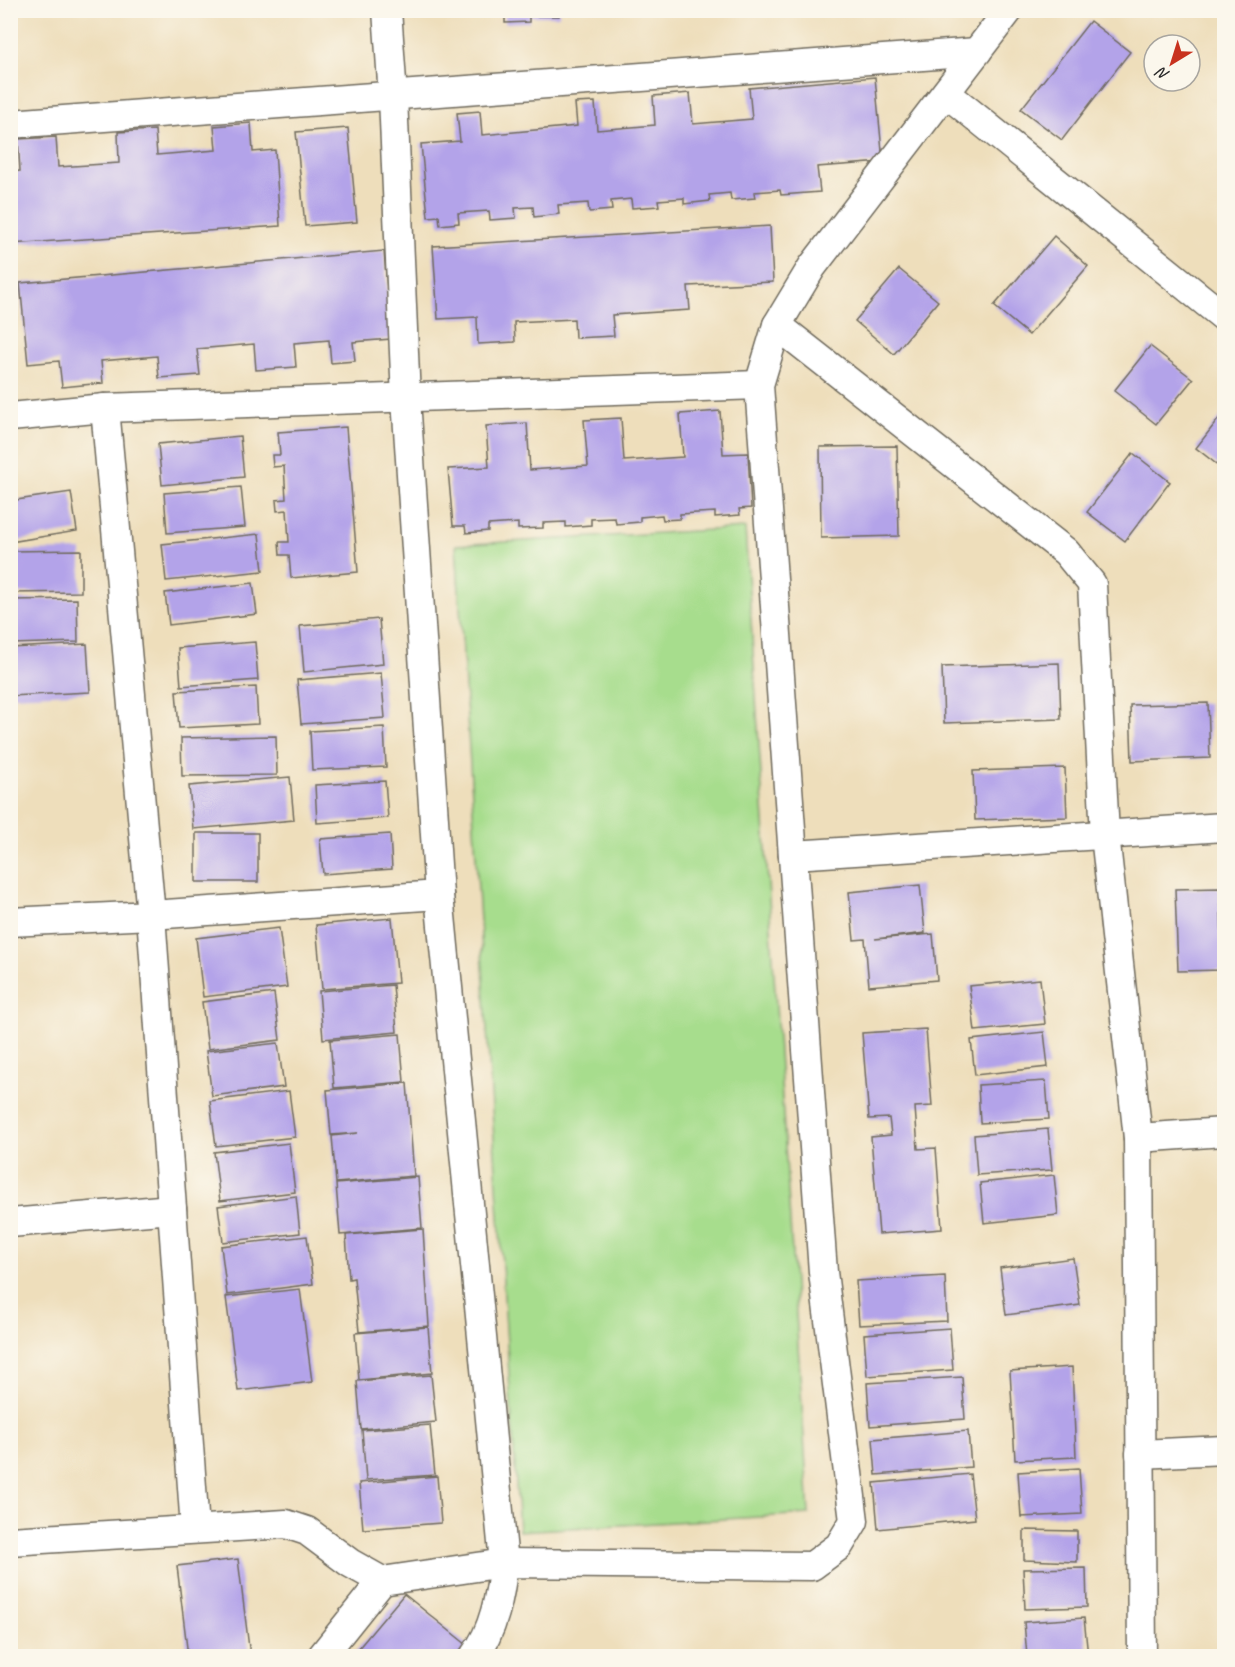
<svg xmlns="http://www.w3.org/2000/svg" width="1235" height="1667" font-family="Caveat,sans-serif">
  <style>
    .green { fill: #a7dd8d; stroke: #69845c; stroke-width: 1.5 }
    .building { fill: #b3a3e9 }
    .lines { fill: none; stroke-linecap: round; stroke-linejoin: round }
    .street-casing { stroke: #6f6a5d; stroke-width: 31 }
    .street { stroke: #fff; stroke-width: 28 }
  </style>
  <rect width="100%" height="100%" fill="#fbf7ec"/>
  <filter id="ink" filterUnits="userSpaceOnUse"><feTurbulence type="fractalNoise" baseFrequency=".0167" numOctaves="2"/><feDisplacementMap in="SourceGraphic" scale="12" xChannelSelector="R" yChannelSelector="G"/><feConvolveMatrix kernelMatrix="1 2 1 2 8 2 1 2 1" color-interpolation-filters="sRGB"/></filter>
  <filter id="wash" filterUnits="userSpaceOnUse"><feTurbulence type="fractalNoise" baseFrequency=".008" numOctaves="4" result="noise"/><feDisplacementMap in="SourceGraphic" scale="24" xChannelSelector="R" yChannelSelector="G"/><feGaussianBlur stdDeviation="1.35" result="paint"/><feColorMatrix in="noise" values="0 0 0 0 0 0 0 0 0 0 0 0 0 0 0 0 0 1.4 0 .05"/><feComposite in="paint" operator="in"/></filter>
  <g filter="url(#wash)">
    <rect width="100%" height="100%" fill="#eedebb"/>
    <polygon class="green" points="745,528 809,1514 519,1531 456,545"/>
    <g id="blocks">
      <g class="building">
        <polygon points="505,10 559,10 559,16 529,16 529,22 505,23"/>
        <polygon points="1090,21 1130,52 1062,140 1021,109"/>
        <polygon points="875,77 883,162 817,167 820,192 781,195 780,190 754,192 755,198 731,200 730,193 709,195 710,201 684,204 684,198 658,200 659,206 632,208 631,199 611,201 612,210 589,212 588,203 558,205 559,214 534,217 533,207 515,208 516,218 490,220 489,211 458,213 459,223 440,225 439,216 428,217 421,144 460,141 457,113 480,111 482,135 577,126 575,103 595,102 597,130 655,125 653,96 690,93 693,124 752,119 749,88"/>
        <polygon points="251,123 253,152 275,150 280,226 10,244 10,172 20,171 18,139 56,137 58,167 119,163 118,132 155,130 157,155 216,150 214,126"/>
        <polygon points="348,128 357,222 305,226 296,132"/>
        <polygon points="770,226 773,282 688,286 690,310 612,315 614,336 575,338 574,319 514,322 515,342 478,344 477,317 438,319 433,246"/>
        <polygon points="1054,236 1088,266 1029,335 994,306"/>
        <polygon points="384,251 391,339 353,342 355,361 331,363 329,340 294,343 296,367 256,370 254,344 197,349 200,375 159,378 157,356 101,361 103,383 62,387 59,361 28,364 20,283"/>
        <polygon points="899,269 938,301 894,354 855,321"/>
        <polygon points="1150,346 1193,379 1156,424 1114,391"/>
        <polygon points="720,411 723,454 748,453 751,508 739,509 740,515 715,517 715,512 680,514 680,519 663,520 662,515 640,517 640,522 616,524 615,518 591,519 591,525 566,527 566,522 543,523 543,528 518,529 518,523 488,525 488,531 466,533 465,526 453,526 448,469 489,467 486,426 527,423 530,470 588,466 584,420 621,418 624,461 683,457 680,414"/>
        <polygon points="1224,412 1224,470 1196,448"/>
        <polygon points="346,427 358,572 291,578 289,555 280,555 279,542 289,542 287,510 277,511 276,500 286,499 284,466 273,467 272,455 280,455 278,432"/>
        <polygon points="240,436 244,477 162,485 158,444"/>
        <polygon points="897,446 899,536 821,538 820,447"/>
        <polygon points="1133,453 1170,482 1125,541 1087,512"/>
        <polygon points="241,487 245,527 167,533 164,493"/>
        <polygon points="71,492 77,531 10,542 10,501"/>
        <polygon points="259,534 263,571 166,581 162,544"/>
        <polygon points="81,550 81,592 10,593 10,551"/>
        <polygon points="253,583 257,614 169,625 165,593"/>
        <polygon points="77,599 78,642 10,644 10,600"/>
        <polygon points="379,619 383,664 304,672 300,626"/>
        <polygon points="255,642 258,680 181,686 178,648"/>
        <polygon points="87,644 90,692 10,696 10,648"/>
        <polygon points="1059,663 1061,719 944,723 942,667"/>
        <polygon points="381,673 385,718 301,724 297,680"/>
        <polygon points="256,687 258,724 179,728 176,691"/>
        <polygon points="1208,703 1210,758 1132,761 1130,705"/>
        <polygon points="384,727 386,767 312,770 310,731"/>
        <polygon points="276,736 277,775 182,776 181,738"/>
        <polygon points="1065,768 1067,817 975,820 973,771"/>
        <polygon points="290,777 294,820 193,829 189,786"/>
        <polygon points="385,781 388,818 317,823 315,785"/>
        <rect x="196" y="833" width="62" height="49"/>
        <polygon points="390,834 392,869 323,874 320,839"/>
        <polygon points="920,885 925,933 875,939 933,934 937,980 869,986 865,939 854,940 849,892"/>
        <polygon points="1220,888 1223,970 1178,971 1175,889"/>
        <polygon points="392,918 398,983 322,989 316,925"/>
        <polygon points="279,928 287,987 203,997 196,938"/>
        <polygon points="1040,979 1045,1024 975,1031 969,986"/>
        <polygon points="393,985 397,1032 323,1039 319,991"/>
        <polygon points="274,993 280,1040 208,1049 202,1002"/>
        <polygon points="926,1029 932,1106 915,1107 918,1149 936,1148 942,1229 879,1234 871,1137 891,1135 889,1118 869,1119 862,1033"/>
        <polygon points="1044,1032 1048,1067 975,1075 971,1040"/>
        <polygon points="400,1034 404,1082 334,1088 330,1040"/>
        <polygon points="278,1043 284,1087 212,1096 206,1051"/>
        <polygon points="1046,1081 1049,1119 980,1123 978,1085"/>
        <polygon points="407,1083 414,1176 336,1183 332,1136 358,1133 331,1135 327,1090"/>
        <polygon points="289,1091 295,1137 216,1146 210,1101"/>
        <polygon points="1048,1129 1052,1170 977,1175 974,1135"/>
        <polygon points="289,1143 295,1192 220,1201 214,1152"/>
        <polygon points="1054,1175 1058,1215 984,1223 980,1183"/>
        <polygon points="418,1177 422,1228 340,1235 336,1184"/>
        <polygon points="296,1196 300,1233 223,1242 218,1206"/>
        <polygon points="423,1229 429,1326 359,1332 354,1278 349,1279 346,1235"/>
        <polygon points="307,1236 313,1284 227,1295 221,1246"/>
        <polygon points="1073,1258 1080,1305 1006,1315 1000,1268"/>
        <polygon points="945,1276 947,1321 859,1325 856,1281"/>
        <polygon points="300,1289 312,1382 238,1391 226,1297"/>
        <polygon points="428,1327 432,1373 359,1380 355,1333"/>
        <polygon points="950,1328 953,1370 867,1376 864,1334"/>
        <polygon points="1072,1367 1076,1457 1015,1460 1010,1371"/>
        <polygon points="431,1375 436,1422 361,1429 357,1381"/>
        <polygon points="962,1377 965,1419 870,1426 867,1383"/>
        <polygon points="430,1425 435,1475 366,1480 362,1430"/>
        <polygon points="968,1431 971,1467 876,1475 873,1439"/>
        <polygon points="1079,1468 1082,1514 1021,1517 1018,1472"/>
        <polygon points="970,1474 975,1519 878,1529 874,1483"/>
        <polygon points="437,1476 441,1523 363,1529 359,1483"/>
        <polygon points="1024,1530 1077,1531 1077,1562 1024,1560"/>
        <polygon points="238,1559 250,1656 188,1656 177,1566"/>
        <polygon points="1086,1568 1087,1607 1025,1609 1023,1569"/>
        <polygon points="404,1594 472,1649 466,1656 352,1656"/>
        <polygon points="1084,1618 1088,1656 1027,1656 1024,1622"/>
      </g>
    </g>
  </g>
  <g filter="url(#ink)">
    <use href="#blocks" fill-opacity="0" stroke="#6f6a5d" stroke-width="1.5"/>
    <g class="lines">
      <defs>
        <g id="street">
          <path d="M 387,10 L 393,97 L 406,399 L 439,895 L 504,1563 C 500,1595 494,1631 474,1656"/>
          <polyline points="946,93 1224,317"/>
          <polyline points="10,124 977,52"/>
          <polyline points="777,325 1066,552 1092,584 1105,835 1138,1138 1142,1656"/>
          <polyline points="105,408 151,915 195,1529"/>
          <polyline points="10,417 105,408 759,385"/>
          <polyline points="793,855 1224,827"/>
          <polyline points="10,922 151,915 439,895"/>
          <polyline points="1138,1138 1224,1132"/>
          <polyline points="10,1223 172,1209"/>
          <polyline points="1140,1454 1224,1450"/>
          <polyline points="10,1541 286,1524 307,1531 350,1563 382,1581 504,1563 812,1566 839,1546 854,1521 823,1272 759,385 777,325 812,267 1009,10"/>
          <polyline points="322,1656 382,1581"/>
        </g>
      </defs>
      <use href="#street" class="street-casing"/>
      <use href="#street" class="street"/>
    </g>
  </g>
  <rect width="1235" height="1667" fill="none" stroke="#fbf7ec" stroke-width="36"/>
  <g transform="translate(1172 63) rotate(218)"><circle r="28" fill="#fbf7ec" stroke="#a8a59f" stroke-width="1.5"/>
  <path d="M0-4.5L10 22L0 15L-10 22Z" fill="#c8321e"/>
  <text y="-9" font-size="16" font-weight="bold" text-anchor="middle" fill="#2b2b2b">N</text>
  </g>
</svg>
